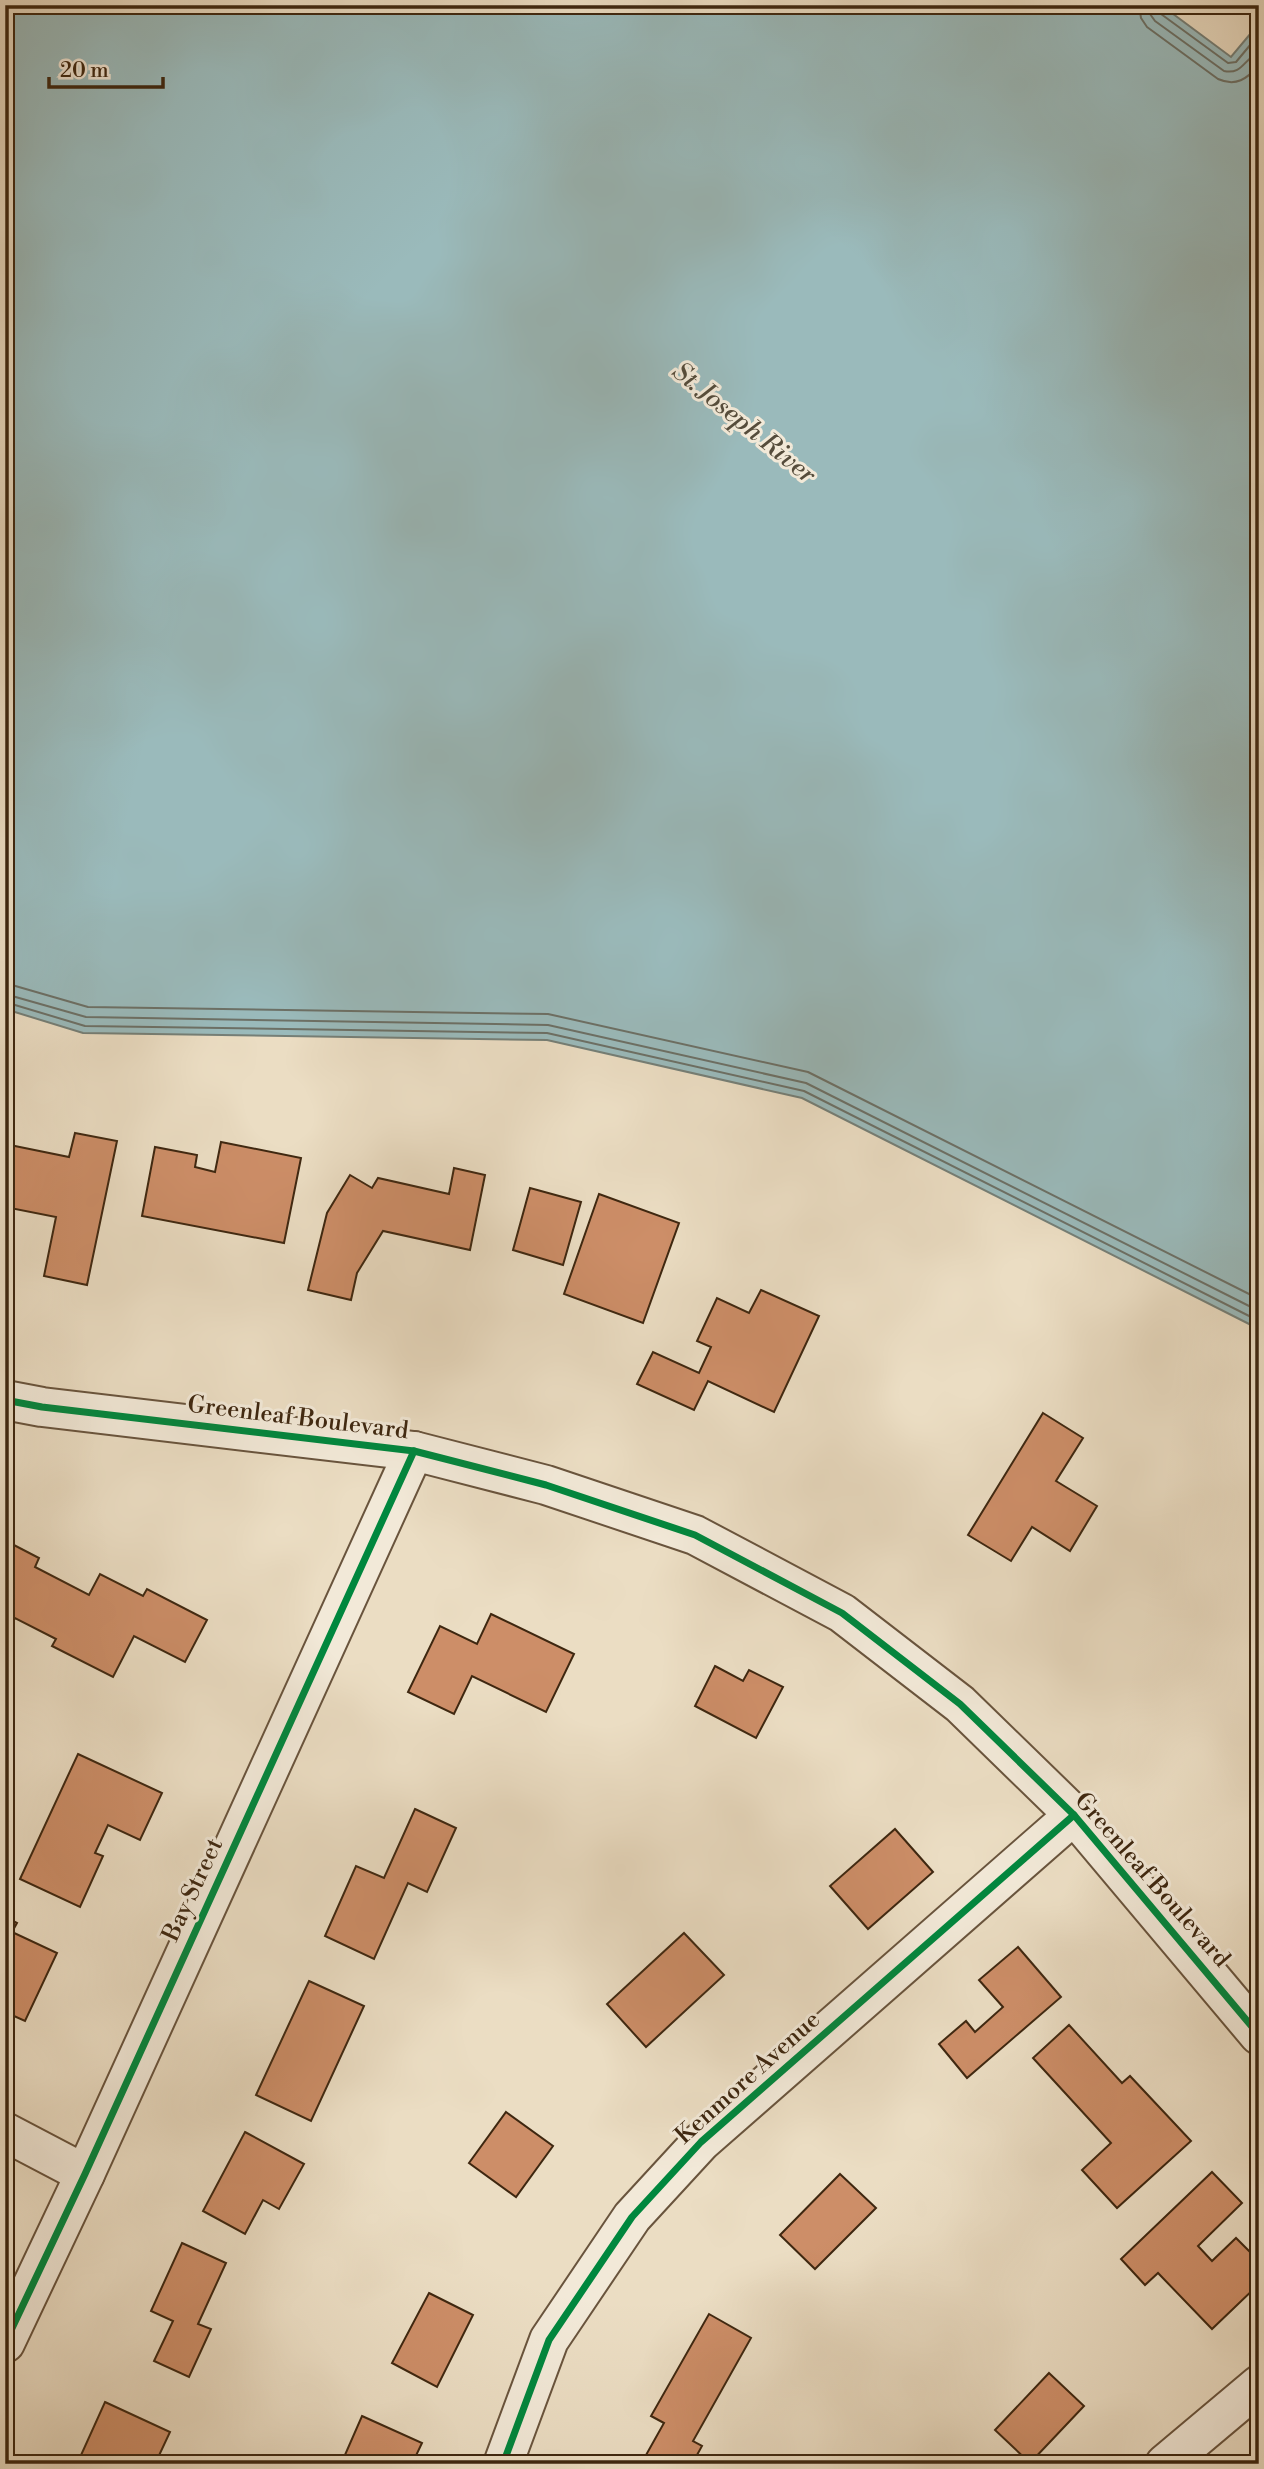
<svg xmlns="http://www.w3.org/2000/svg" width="1264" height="2469" font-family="'Libre Bodoni',serif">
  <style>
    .water { fill: #9ababb; stroke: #757f77; stroke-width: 2 }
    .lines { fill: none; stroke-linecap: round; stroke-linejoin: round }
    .shore { stroke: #6c7066; stroke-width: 2 }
    .building { fill: #cd8e68; stroke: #3e2710; stroke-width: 2 }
    .minor-casing { stroke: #69543d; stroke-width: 42 }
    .tertiary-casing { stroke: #69543d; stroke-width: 42 }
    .minor { stroke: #f2e9d8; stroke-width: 38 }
    .tertiary { stroke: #f2e9d8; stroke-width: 38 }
    .cycleway-casing { stroke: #f2e9d8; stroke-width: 11 }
    .cycleway { stroke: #00873e; stroke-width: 7 }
    .labels { text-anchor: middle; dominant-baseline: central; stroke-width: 6; stroke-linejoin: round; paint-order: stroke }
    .street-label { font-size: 24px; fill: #3e2710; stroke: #f2e9d8 }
    .water-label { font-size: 26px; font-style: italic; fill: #554c3b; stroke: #f2e9d8 }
  </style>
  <rect width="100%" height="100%" fill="#ebddc3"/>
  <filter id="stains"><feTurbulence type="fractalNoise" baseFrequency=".00286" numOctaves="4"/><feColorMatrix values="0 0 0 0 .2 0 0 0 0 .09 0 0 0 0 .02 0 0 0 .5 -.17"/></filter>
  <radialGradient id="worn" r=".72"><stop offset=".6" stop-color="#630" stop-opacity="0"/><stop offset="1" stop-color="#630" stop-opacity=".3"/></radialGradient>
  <polygon class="water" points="5,5 1161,5 1231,57 1251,33 1259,40 1259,1329 802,1098 547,1040 83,1033 5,1009"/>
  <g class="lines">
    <g class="shore">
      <path d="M 1139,5 L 1141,18 L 1147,27 L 1218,79 C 1236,87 1247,79 1259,65"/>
      <path d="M 1149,5 L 1150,14 L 1155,21 L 1224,71 C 1243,75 1244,58 1259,53"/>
      <polyline points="1158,5 1161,14 1228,63 1236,62 1251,44 1259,44"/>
      <polyline points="5,983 88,1007 548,1014 808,1072 1259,1299"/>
      <polyline points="5,994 86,1017 548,1025 806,1083 1259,1311"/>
      <polyline points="5,1002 85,1026 547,1033 804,1091 1259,1321"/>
    </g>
  </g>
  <g class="building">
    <polygon points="75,1133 117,1141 87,1285 44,1276 56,1217 5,1207 5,1144 69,1157"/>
    <polygon points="221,1142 301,1158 284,1243 142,1216 155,1147 197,1155 195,1167 215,1172"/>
    <polygon points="454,1168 485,1175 470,1250 383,1231 357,1273 351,1300 308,1290 327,1213 350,1175 372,1188 378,1178 449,1194"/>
    <polygon points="530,1188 581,1202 563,1265 513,1250"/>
    <polygon points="599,1194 679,1223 643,1323 564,1294"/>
    <polygon points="761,1290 819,1316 774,1412 708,1381 694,1410 637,1384 653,1352 699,1373 711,1347 697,1341 717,1298 749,1313"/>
    <polygon points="1043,1413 1083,1438 1056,1481 1097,1506 1070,1551 1032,1527 1011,1561 968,1535"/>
    <polygon points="10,1543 39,1558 35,1567 89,1595 100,1574 143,1596 147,1589 207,1620 185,1662 134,1636 113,1677 52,1646 56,1639 15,1618 8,1632 5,1630 5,1552"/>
    <polygon points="491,1614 574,1654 546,1712 472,1676 454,1714 408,1692 440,1626 477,1644"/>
    <polygon points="715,1666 743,1681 749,1670 783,1687 756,1738 695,1706"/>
    <polygon points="78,1754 162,1793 140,1840 108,1825 95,1853 103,1856 80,1907 20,1879"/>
    <polygon points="415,1809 456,1828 427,1892 408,1883 374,1959 325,1936 356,1866 384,1878"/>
    <polygon points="895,1829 933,1872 868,1929 830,1886"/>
    <polygon points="5,1917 17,1923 12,1932 57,1953 25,2021 5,2012"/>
    <polygon points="684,1933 724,1975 646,2047 607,2004"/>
    <polygon points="1018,1947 1061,1997 967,2078 939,2044 966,2021 975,2032 1003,2007 979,1980"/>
    <polygon points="309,1981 364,2006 311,2121 256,2095"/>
    <polygon points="1069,2025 1122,2083 1130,2076 1191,2141 1117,2208 1082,2170 1111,2143 1033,2058"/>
    <polygon points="506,2112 553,2146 516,2197 469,2163"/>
    <polygon points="245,2132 304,2164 279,2209 263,2200 245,2234 203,2211"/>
    <polygon points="1212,2172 1242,2203 1198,2246 1212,2261 1236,2238 1259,2261 1259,2284 1212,2329 1158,2273 1145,2285 1121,2259"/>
    <polygon points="840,2174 876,2208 815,2269 780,2235"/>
    <polygon points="182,2243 226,2263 198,2324 211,2329 189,2377 154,2361 173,2321 151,2311"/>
    <polygon points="429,2293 473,2315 437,2387 392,2363"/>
    <polygon points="709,2314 751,2338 693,2441 702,2446 692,2464 641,2464 664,2423 651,2416"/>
    <polygon points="1049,2373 1084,2406 1030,2463 995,2430"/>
    <polygon points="105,2402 170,2432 155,2464 77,2464"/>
    <polygon points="362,2416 422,2443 412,2464 341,2464"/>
  </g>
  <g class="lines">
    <defs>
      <g id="minor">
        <polyline points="5,2132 85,2174"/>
        <polyline points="503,2464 549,2340 632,2217 701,2142 1074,1815"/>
        <polyline points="1165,2464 1259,2385"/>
      </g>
      <g id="tertiary">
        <polyline points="5,1400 42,1407 414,1451 546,1485 695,1535 842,1613 960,1704 1074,1815 1259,2035"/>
        <polyline points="5,2343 85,2174 414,1451"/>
      </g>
    </defs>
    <use href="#minor" class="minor-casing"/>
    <use href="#tertiary" class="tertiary-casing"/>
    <use href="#minor" class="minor"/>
    <use href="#tertiary" class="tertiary"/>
    <defs>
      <g id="cycleway">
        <polyline points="5,1400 42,1407 414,1451 546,1485 695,1535 842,1613 960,1704 1074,1815 1259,2035"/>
        <polyline points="5,2343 85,2174 414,1451"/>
        <polyline points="503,2464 549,2340 632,2217 701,2142 1074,1815"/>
      </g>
    </defs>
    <use href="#cycleway" class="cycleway-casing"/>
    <use href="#cycleway" class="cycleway"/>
  </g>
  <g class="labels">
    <g class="street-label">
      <text transform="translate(298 1418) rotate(7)">Greenleaf Boulevard</text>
      <text transform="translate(1152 1880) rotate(49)">Greenleaf Boulevard</text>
      <text transform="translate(193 1890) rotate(-65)">Bay Street</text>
      <text transform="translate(748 2078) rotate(-42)">Kenmore Avenue</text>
    </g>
    <g class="water-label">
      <text transform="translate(744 423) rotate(39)">St. Joseph River</text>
    </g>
  </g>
  <rect width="1264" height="2469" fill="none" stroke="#ebddc3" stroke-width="28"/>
  <rect x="7" y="7" width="1250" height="2455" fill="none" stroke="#3e2710" stroke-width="3.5"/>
  <rect x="14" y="14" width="1236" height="2441" fill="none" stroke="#3e2710" stroke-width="2"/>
  <path d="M49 77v10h114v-10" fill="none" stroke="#3e2710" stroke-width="3.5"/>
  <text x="60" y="77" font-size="21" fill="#3e2710" stroke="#f2e9d8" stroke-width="5" paint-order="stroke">20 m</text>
  <rect width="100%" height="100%" filter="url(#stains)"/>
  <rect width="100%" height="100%" fill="url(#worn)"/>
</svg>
